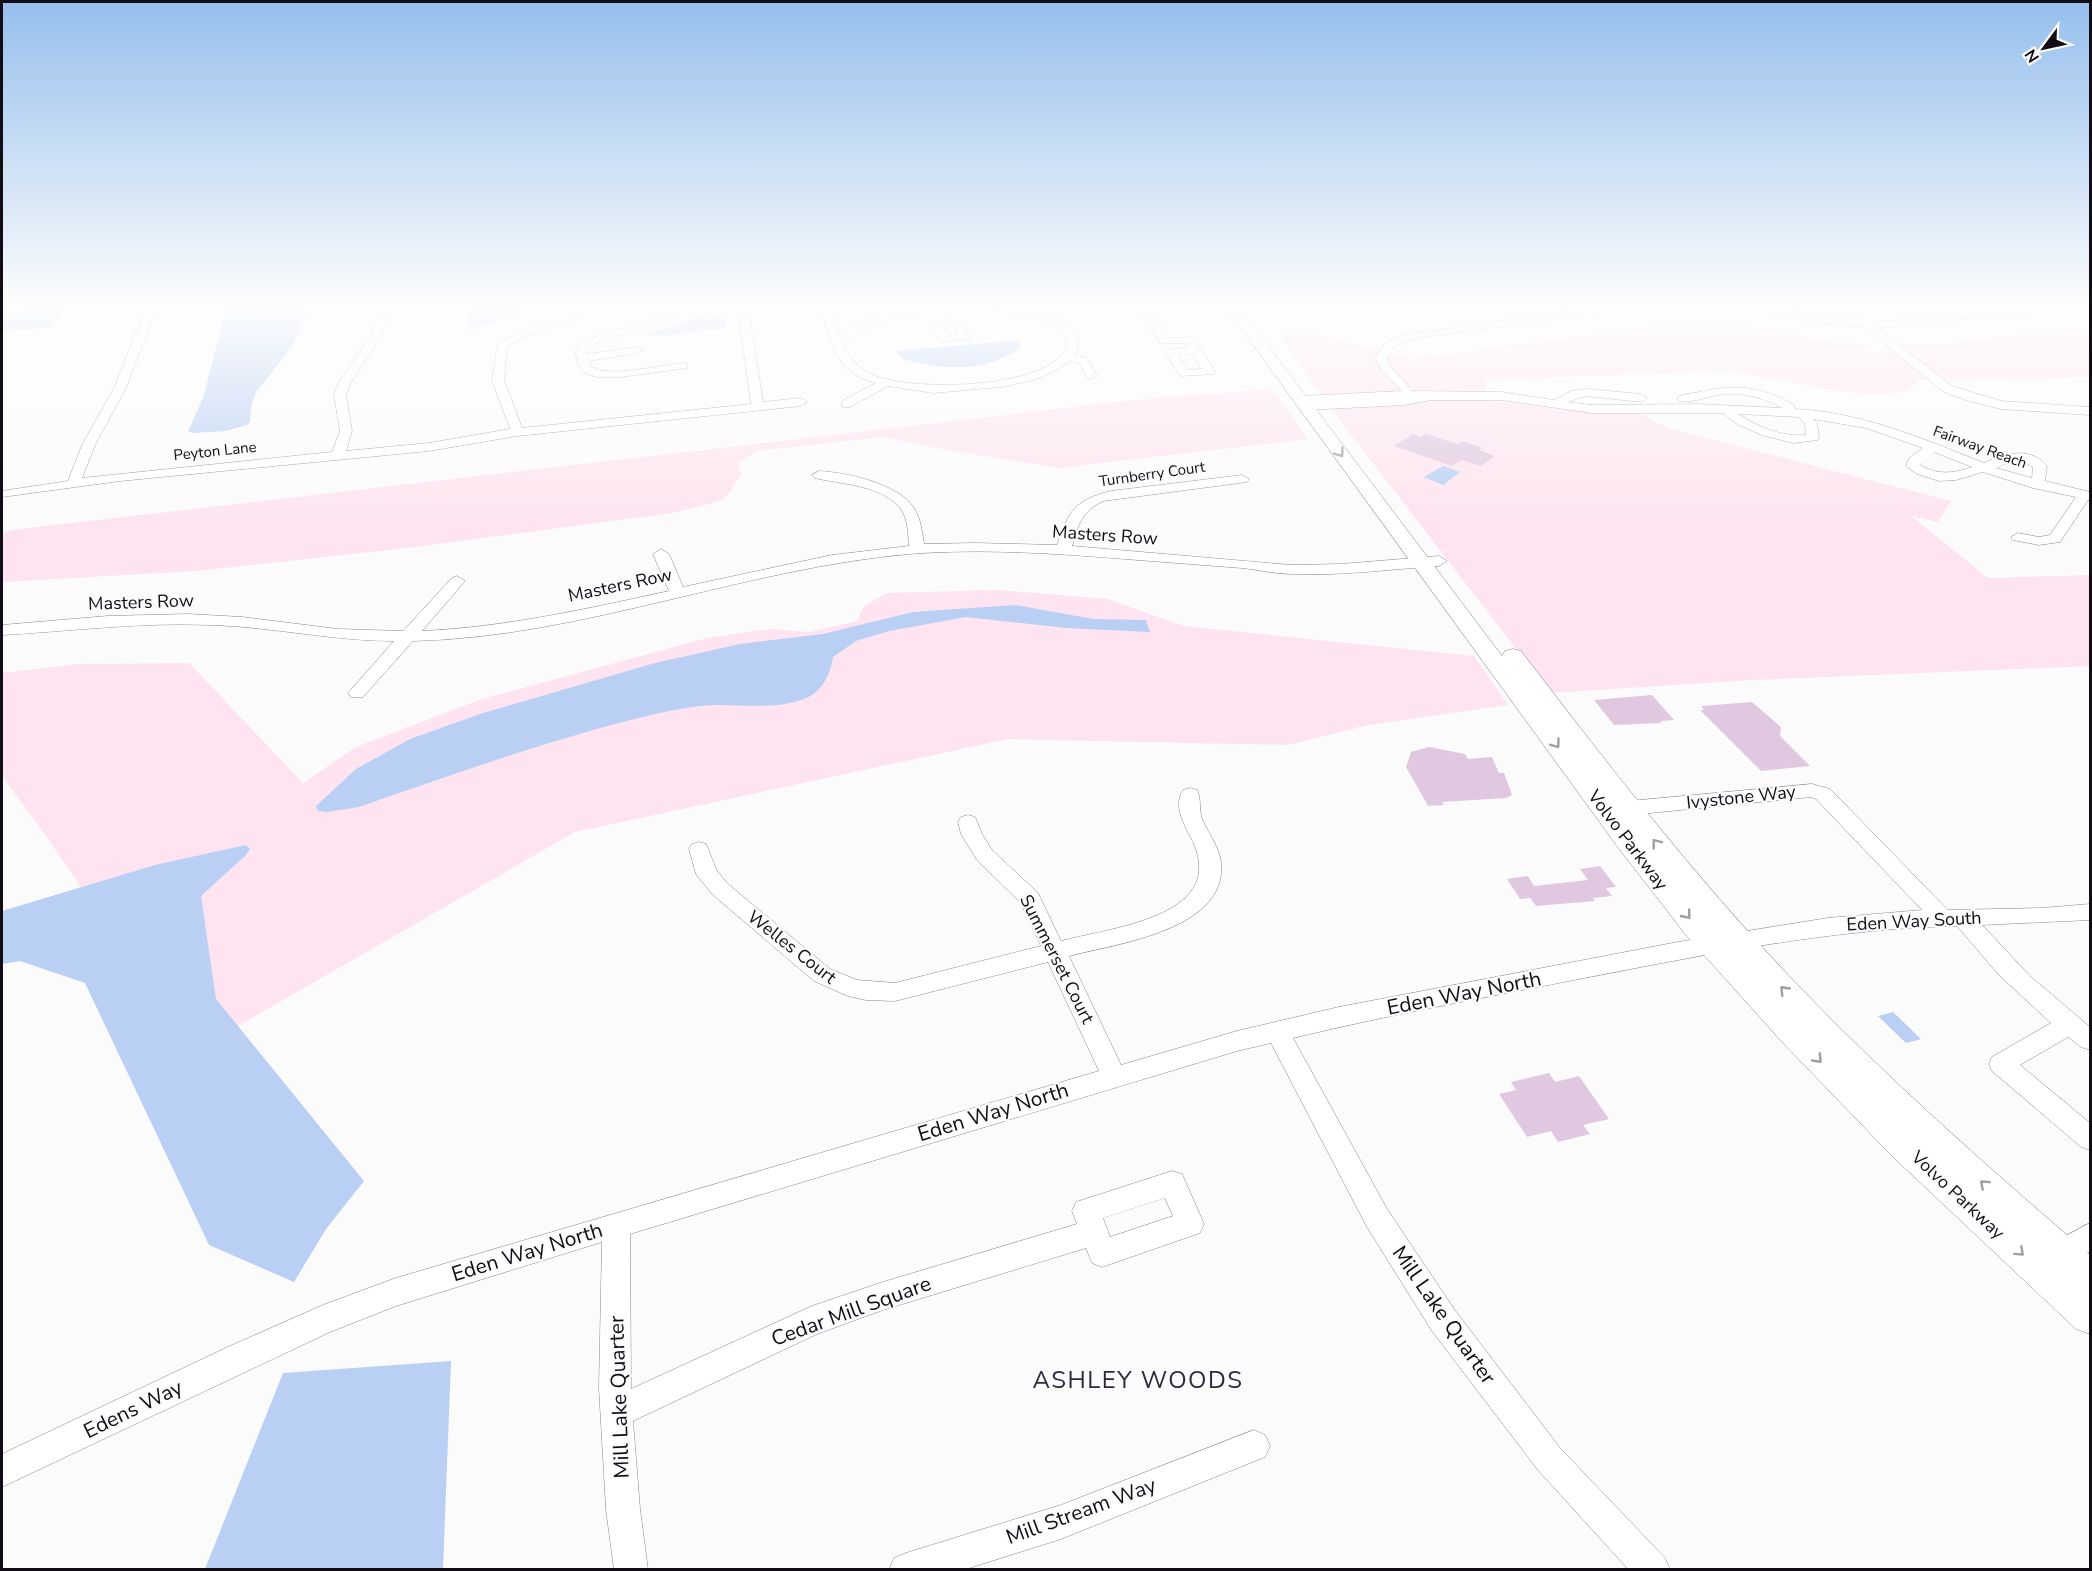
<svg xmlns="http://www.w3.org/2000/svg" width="2092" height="1571" font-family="'Nunito Sans',sans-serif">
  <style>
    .green { fill: #fde4f0 }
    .water { fill: #b9cff4 }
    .building { fill: #e0c9e0 }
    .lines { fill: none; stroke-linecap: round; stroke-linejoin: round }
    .minor-casing { stroke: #8c819b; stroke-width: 1 }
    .major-casing { stroke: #8c819b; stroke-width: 1 }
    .minor { fill: #fff; fill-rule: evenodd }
    .major { fill: #fff; fill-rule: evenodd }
    .oneway { stroke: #a09ea2 }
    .labels { text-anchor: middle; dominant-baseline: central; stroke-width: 4.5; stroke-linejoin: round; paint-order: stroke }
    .far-street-label { font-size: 15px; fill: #110c16; stroke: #fbfbfb }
    .street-label { font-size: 18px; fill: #110c16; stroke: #fbfbfb }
    .near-street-label { font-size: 21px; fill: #110c16; stroke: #fbfbfb }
    .near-neighbourhood-label { font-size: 24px; letter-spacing: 1.5px; fill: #32283e; stroke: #fbfbfb }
  </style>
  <rect width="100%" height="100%" fill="#fbfbfb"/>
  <g class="green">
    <path d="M 1702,320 L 1728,321 L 1826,341 L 1860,344 L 1872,352 L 1890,352 L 1883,345 L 1943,344 L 2090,326 L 2090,377 L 1918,380 C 1899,416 1761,372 1726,370 L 1485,380 L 1485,400 L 1577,411 L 1638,413 L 1671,429 L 1951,501 L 1938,522 L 1911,516 L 1988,578 L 2090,575 L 2090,666 L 1753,680 L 1550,693 L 1335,414 L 1277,332 L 1299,329 L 1412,359 Z"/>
    <polygon points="1272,389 1308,439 1058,468 941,449 883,437 757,451 738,463 741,474 730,492 720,501 673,513 408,548 196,571 2,582 2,532 20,529 1144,399"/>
    <polygon points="998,590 1107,599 1184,626 1474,656 1508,705 1369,725 1288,745 1008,739 575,832 193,1052 46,836 2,776 2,673 79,664 189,663 303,783 356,747 482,699 707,638 770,629 810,632 857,621 864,606 887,593"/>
  </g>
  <g class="water">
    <polygon points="40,306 66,306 53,326 48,328 2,331 2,315"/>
    <polygon points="227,306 311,306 291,348 256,392 251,406 250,422 247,425 226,431 192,433 188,431 203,398"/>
    <polygon points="471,306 535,306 470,331 468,320"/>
    <polygon points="708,313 726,320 727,328 657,336 645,335"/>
    <path d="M 1010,341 L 1019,342 L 1021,347 C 992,369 954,371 920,363 C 910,361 900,360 896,351 Z"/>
    <polygon points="1443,466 1460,472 1443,485 1424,477"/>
    <path d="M 1016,605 L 1093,619 L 1146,620 L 1150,632 L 1067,628 L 966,617 L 889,631 L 856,641 L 833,657 C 830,676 822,692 804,699 C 775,710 743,704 713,705 C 694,706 673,710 655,714 C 554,738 457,773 359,807 L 327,812 L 318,811 L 316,806 L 356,769 L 410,739 L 483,713 L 655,663 L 740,644 L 823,634 L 913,612 Z"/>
    <polygon points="246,845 250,849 245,856 201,896 216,999 364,1181 326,1229 294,1282 209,1245 85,983 20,961 2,964 2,911 155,865"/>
    <polygon points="1893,1012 1921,1039 1906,1043 1878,1016"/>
    <polygon points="451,1361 443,1569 205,1569 283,1373"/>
  </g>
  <g class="building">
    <polygon points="1413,434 1421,437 1426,434 1458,444 1463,441 1483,448 1479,450 1495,456 1481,466 1462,460 1452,466 1394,446"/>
    <polygon points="1652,695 1674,720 1660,721 1662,723 1614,725 1594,700"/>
    <polygon points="1752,702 1781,727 1780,736 1810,766 1761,771 1700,710 1704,710 1701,706"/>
    <polygon points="1429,747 1465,754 1468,759 1492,757 1499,773 1504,773 1512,795 1506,798 1442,802 1444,805 1428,806 1406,767 1411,752"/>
    <polygon points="1600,866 1616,887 1606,888 1612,896 1593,898 1595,901 1536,906 1530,898 1520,899 1507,879 1528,876 1534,886 1588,880 1580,869"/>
    <polygon points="1549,1073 1555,1082 1579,1076 1609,1119 1583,1125 1590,1134 1558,1142 1551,1131 1527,1137 1499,1094 1516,1090 1511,1082"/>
  </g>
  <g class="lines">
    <defs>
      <g id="minor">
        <path d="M 147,306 L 157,306 L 126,388 L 95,445 L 82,478 L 332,452 L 340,431 L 334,395 L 338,384 L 372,334 L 380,306 L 390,306 L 382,334 L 350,384 L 346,395 L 352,431 L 346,451 L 429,443 L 510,429 L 492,380 L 498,344 C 525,327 581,306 613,306 L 524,337 L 507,347 L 504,380 L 522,428 L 751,404 L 739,317 L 717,306 L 732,306 L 749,315 L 763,402 L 801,398 L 807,402 L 801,406 L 517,436 L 429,451 L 120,481 L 2,497 L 2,491 L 68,481 L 82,445 L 114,388 Z"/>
        <path d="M 693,306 L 710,306 L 594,344 L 587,351 L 587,354 L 638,347 L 644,350 L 638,353 L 589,361 L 591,367 C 609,378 661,365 683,363 L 687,364 L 687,368 L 620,377 L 596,377 L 585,373 L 578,364 L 575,350 L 586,340 Z"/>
        <path d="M 830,306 L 840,306 L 833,316 L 840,336 C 859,314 899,312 923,306 C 932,304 945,306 955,306 C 973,306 992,305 1010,306 C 1032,309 1095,322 1074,355 L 1087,358 L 1097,376 L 1091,379 L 1087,378 L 1079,363 L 1069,361 L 1055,371 L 1034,380 L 1001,387 L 933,393 L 888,386 L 850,407 L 842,407 L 842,401 L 876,383 C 839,374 832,348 823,316 ZM 956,311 C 984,310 1066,308 1067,347 C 1048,390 914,391 876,376 C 860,370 851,360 843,346 C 864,322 895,317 926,313 L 940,341 L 969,340 L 970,338 ZM 946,312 L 958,335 L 948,336 L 936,313 Z"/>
        <path d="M 1139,306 L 1149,306 L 1167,338 L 1193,338 L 1216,372 L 1214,374 L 1180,376 L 1165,352 L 1171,349 L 1188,347 L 1186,343 L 1160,343 ZM 1192,354 L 1202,369 L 1188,370 L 1178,355 Z"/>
        <path d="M 1600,306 L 1630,306 L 1625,309 L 1415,338 L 1393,347 L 1387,359 L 1391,367 L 1412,391 L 1501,392 L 1554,400 L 1571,391 L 1586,389 L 1641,394 L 1647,398 L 1641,402 L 1586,396 L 1567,402 L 1592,405 L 1698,404 L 1782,408 C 1762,397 1740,391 1717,395 C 1704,398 1691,403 1679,401 L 1677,398 C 1683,393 1691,394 1699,392 C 1736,384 1761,386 1794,405 L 1795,409 C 1861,412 1924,439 1984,463 C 2005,453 2030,446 2047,466 L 2045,481 L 2090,492 L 2090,500 L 2088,500 L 2060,542 L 2039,545 L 2013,540 L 2011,537 L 2018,533 L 2039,537 L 2050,535 L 2076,497 L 2033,488 L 1983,472 L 1956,480 L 1939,481 L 1917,474 L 1906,466 L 1909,458 L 1923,448 L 1866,428 L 1813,419 L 1817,424 L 1819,437 L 1818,440 L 1793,443 L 1762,435 L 1737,424 L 1723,413 L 1592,413 L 1501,400 L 1431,400 L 1404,405 L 1306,410 L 1302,409 L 1302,404 L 1296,400 L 1302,396 L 1402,391 L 1382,371 L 1375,359 L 1385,343 L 1400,336 ZM 1738,414 L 1799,417 L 1805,424 L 1806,435 C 1782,437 1758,427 1738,414 ZM 1934,452 L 1972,467 C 1953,474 1937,475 1920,465 ZM 2013,460 L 2023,461 L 2033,467 L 2032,478 L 1996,468 Z"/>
        <path d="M 1735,306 C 1777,306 1818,317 1859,320 L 1850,306 L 1860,306 L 1870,321 L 1884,322 L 2029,306 L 2066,306 L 2061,309 L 1878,328 L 1952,386 L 2001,401 L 2090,407 L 2090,415 L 2001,409 L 1969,401 L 1944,392 L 1864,327 L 1825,324 Z"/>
        <path d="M 819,471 C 846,472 899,484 914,508 C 921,519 922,532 924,544 L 975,543 L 1057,545 C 1068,511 1075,500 1111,491 L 1242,475 L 1249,479 L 1247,482 L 1103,501 C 1082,511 1078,525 1072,546 L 1291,565 L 1341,564 L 1439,556 L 1447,561 L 1439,566 C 1391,569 1342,576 1294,574 C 1276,574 1259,570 1242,568 C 1207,565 1173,563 1138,560 C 1062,554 986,548 909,554 C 741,569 582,637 413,641 L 363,697 L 351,697 L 348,693 L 394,641 C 333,641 273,627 212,625 C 141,622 72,631 2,635 L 2,625 L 108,616 L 188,614 L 242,617 L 338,629 L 403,631 L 452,578 L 457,576 L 465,581 L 422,631 C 506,627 587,609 669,591 L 653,554 L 661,549 L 669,554 L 683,587 L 832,555 L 909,546 C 908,534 908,519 901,509 C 883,485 840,484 814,478 L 812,475 Z"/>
        <path d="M 1812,784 L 1830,789 L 1948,910 L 2042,908 L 2090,904 L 2090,920 L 1982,925 L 2031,977 L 2090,1027 L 2090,1050 L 2081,1047 L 2068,1037 L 2020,1065 L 2090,1123 L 2090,1150 L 2081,1147 L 1992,1071 L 1989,1064 L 1992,1057 L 2051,1023 L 1999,975 L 1957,926 C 1829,929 1704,955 1579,979 C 1483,998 1388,1015 1293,1038 L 1387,1209 L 1454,1309 L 1560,1448 L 1665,1558 L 1670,1570 L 1629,1570 L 1538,1470 L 1432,1331 L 1367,1227 L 1271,1043 L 1237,1051 L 630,1234 L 631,1389 L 812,1306 L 883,1282 L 1077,1224 L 1072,1211 L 1076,1202 L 1172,1171 L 1182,1174 L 1204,1224 L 1200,1233 L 1102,1267 L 1092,1263 L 1086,1248 L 883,1310 L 817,1334 L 633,1421 L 640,1509 L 648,1570 L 614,1570 L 606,1509 L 599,1388 L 602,1242 L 396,1306 L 330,1332 L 2,1487 L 2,1454 L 230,1346 L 323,1305 L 396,1278 L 1099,1071 L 1048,962 L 895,1001 L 866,1000 L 848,996 L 814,981 L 712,894 L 696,874 L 689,849 L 692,844 L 699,842 L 706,844 L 717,871 L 728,884 L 830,969 L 857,980 L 895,983 L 1041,946 L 1021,903 L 977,860 L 961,834 L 958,822 L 961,817 L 968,815 L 975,817 L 982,834 L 992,850 L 1038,893 L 1061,941 C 1114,927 1235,916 1189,834 C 1182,820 1174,805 1183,790 L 1190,788 L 1197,790 C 1202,799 1198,811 1203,821 C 1209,835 1220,848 1221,863 C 1228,930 1115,944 1069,956 L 1121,1065 L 1237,1031 L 1339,1007 L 1678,942 L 1828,918 L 1922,910 L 1816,799 L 1811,797 L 1630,815 L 1623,813 L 1620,808 L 1623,803 L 1630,801 ZM 1165,1198 L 1173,1216 L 1110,1237 L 1103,1218 Z"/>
        <polygon points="2090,1223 2090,1251 2061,1268 2051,1264 2047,1254 2051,1244"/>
        <polygon points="1254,1430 1265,1435 1270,1446 1265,1457 1061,1539 963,1570 889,1570 894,1558 906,1553 1061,1505"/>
      </g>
      <path id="major" d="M 1225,306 L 1238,306 L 1502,656 L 1505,651 L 1513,649 L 1521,651 C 1607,763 1693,875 1790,977 C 1884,1076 1987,1166 2090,1255 L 2090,1334 L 2076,1329 L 1892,1156 L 1784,1044 L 1686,935 L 1617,846 Z"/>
    </defs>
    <use href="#minor" class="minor-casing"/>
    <use href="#major" class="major-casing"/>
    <use href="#minor" class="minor"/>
    <use href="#major" class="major"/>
  </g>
  <defs><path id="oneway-chevron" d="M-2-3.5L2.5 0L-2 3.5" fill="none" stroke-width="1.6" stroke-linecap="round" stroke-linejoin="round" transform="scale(1.5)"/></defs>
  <g class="oneway">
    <use href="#oneway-chevron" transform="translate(1340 453) rotate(54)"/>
    <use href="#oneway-chevron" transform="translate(1556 744) rotate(54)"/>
    <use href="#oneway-chevron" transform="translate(1656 843) rotate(-128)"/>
    <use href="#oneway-chevron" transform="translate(1687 915) rotate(51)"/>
    <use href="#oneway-chevron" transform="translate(1784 990) rotate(-134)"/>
    <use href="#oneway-chevron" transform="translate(1818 1059) rotate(46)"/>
    <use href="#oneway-chevron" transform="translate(1984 1184) rotate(-138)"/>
    <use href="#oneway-chevron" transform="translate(2020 1252) rotate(42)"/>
  </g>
  <linearGradient id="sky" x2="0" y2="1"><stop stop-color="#95bfed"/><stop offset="0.58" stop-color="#fdfdfd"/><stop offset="1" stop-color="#fdfdfd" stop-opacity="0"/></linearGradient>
  <rect width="2092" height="526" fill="url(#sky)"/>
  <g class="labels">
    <g class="far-street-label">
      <text transform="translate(1980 447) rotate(20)">Fairway Reach</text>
      <text transform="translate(215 451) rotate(-6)">Peyton Lane</text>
      <text transform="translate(1152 474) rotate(-8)">Turnberry Court</text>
    </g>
    <g class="street-label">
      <text transform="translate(1105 535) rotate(4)">Masters Row</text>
      <text transform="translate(620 585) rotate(-12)">Masters Row</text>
      <text transform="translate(141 602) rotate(-2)">Masters Row</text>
      <text transform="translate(1741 797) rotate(-6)">Ivystone Way</text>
      <text transform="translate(1628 840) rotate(53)">Volvo Parkway</text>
      <text transform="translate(1914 921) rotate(-3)">Eden Way South</text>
      <text transform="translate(792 947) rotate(38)">Welles Court</text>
      <text transform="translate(1057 959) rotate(63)">Summerset Court</text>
      <text transform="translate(1958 1195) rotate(43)">Volvo Parkway</text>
    </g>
    <g class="near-street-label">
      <text transform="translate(1464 993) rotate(-11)">Eden Way North</text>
      <text transform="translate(993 1112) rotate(-17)">Eden Way North</text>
      <text transform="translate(527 1252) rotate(-17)">Eden Way North</text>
      <text transform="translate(851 1311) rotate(-20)">Cedar Mill Square</text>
      <text transform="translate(1444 1315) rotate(55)">Mill Lake Quarter</text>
      <text transform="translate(619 1397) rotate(-92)">Mill Lake Quarter</text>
      <text transform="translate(133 1409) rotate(-26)">Edens Way</text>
      <text transform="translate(1081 1511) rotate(-20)">Mill Stream Way</text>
    </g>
    <g class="near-neighbourhood-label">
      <text x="1138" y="1380">ASHLEY WOODS</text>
    </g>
  </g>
  <rect width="2092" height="1571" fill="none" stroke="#110c16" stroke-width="6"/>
  <g transform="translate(2044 48) rotate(237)" stroke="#fbfbfb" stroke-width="4.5" paint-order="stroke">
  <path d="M0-4.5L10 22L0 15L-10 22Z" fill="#110c16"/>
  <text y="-9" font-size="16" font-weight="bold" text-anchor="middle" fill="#110c16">N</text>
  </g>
</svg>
